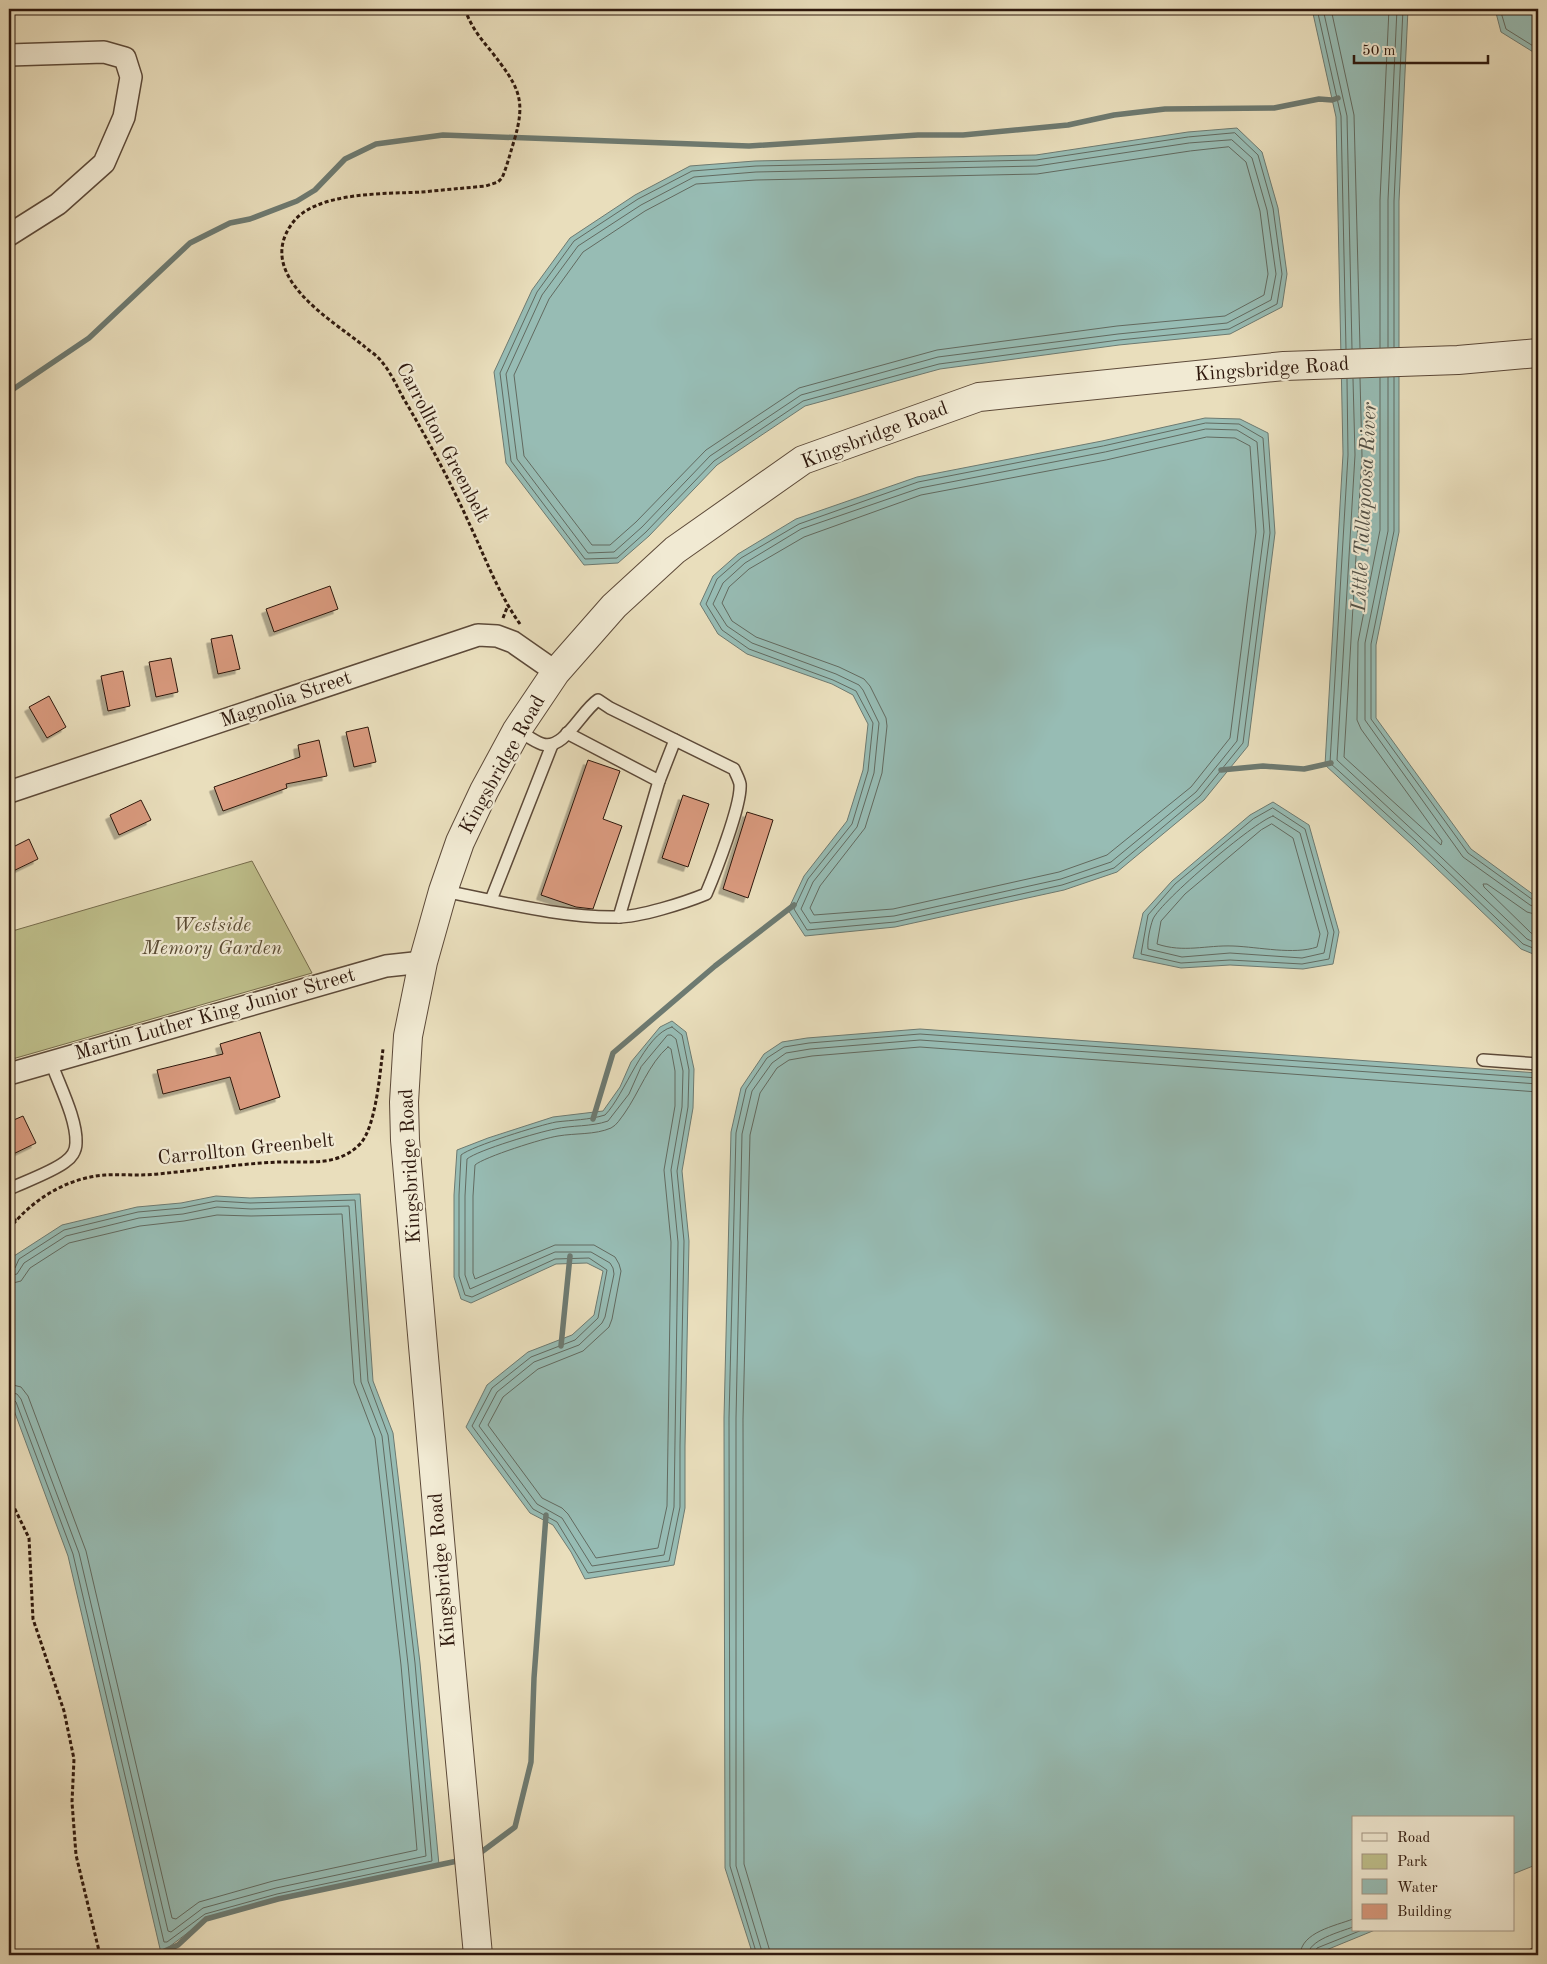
<svg xmlns="http://www.w3.org/2000/svg" width="1547" height="1964" font-family="'Old Standard TT',serif">
  <style>
    .green { fill: #bebf8b; stroke: #766c4c }
    .water { fill: #97bcb4; stroke: #6d7a71 }
    .lines { fill: none; stroke-linecap: round; stroke-linejoin: round }
    .shore { stroke: #626a60; stroke-width: 1 }
    .stream { stroke: #6d7a71; stroke-width: 5.5 }
    .building { fill: #d8997d; stroke: #2e180d; filter: url(#shadow) }
    .service-casing { stroke: #5d4a39; stroke-width: 14 }
    .minor-casing { stroke: #5d4a39; stroke-width: 24 }
    .tertiary-casing { stroke: #5d4a39; stroke-width: 30 }
    .path { stroke: #2e180d; stroke-width: 3; stroke-dasharray: 4 2.5; stroke-linecap: butt }
    .service { stroke: #f1ead3; stroke-width: 11 }
    .minor { stroke: #f1ead3; stroke-width: 21 }
    .tertiary { stroke: #f1ead3; stroke-width: 28 }
    .labels { text-anchor: middle; dominant-baseline: central; stroke-width: 4.5; stroke-linejoin: round; paint-order: stroke }
    .street-label { font-size: 20px; fill: #2e180d; stroke: #f1ead3 }
    .park-label { font-size: 20px; font-style: italic; fill: #594a33; stroke: #f1ead3 }
    .water-label { font-size: 21px; font-style: italic; fill: #535147; stroke: #f1ead3 }
  </style>
  <defs>
    <filter id="shadow"><feDropShadow dx="-4.5" dy="4.5" stdDeviation="0" flood-color="#0004"/></filter>
  </defs>
  <rect width="100%" height="100%" fill="#e9debc"/>
  <filter id="stains"><feTurbulence type="fractalNoise" baseFrequency=".004" numOctaves="4"/><feColorMatrix values="0 0 0 0 .2 0 0 0 0 .09 0 0 0 0 .02 0 0 0 .5 -.17"/></filter>
  <radialGradient id="worn" r=".72"><stop offset=".6" stop-color="#630" stop-opacity="0"/><stop offset="1" stop-color="#630" stop-opacity=".3"/></radialGradient>
  <polygon class="green" points="252,861 312,973 9,1060 9,932"/>
  <g class="water">
    <polygon points="1312,9 1408,9 1399,201 1399,532 1376,645 1376,718 1471,849 1538,898 1538,956 1521,949 1412,845 1325,765 1343,454 1336,117"/>
    <polygon points="1495,9 1538,9 1538,55 1501,32"/>
    <polygon points="1237,128 1262,152 1278,208 1287,274 1282,307 1230,334 1119,345 940,369 805,406 717,465 649,536 618,563 584,565 506,463 494,372 532,290 570,238 635,195 690,166 755,161 1036,155 1188,132"/>
    <polygon points="1205,418 1240,419 1268,433 1275,533 1248,746 1204,800 1117,872 1064,890 895,927 805,936 788,910 804,876 847,821 863,770 868,724 853,695 832,684 747,654 718,634 700,604 713,576 738,554 796,519 917,477 1102,441"/>
    <polygon points="1273,802 1309,825 1339,932 1333,964 1303,969 1230,965 1181,968 1133,958 1143,913 1172,881 1250,815"/>
    <polygon points="672,1021 686,1032 694,1069 693,1108 682,1171 689,1241 685,1446 685,1508 674,1565 585,1579 571,1552 553,1525 530,1513 466,1427 487,1385 528,1352 572,1335 594,1315 603,1271 587,1263 556,1264 471,1303 461,1299 454,1277 454,1195 457,1150 488,1138 553,1117 603,1111 620,1087 631,1062 660,1027"/>
    <polygon points="920,1029 1538,1073 1538,1864 1513,1874 1513,1818 1353,1818 1353,1930 1375,1930 1314,1955 753,1955 725,1868 724,1418 731,1132 741,1088 764,1054 782,1042 807,1038"/>
    <polygon points="360,1194 373,1381 393,1433 420,1663 439,1865 278,1899 206,1919 161,1953 68,1556 9,1397 9,1271 14,1256 62,1225 137,1207 181,1203 216,1196 250,1198"/>
  </g>
  <g class="lines">
    <g class="shore">
      <polyline points="1317,9 1341,116 1346,349"/>
      <polyline points="1323,9 1347,116 1352,349"/>
      <polyline points="1331,9 1354,115 1360,348"/>
      <polyline points="1500,9 1506,29 1538,49"/>
      <polygon points="1235,133 1258,155 1273,208 1282,274 1277,304 1229,329 1119,340 939,364 803,401 714,461 646,532 617,558 585,559 511,461 500,373 537,292 574,241 638,199 692,171 756,166 1036,160 1188,137"/>
      <polygon points="1232,140 1252,158 1267,210 1276,274 1271,300 1227,323 1118,334 938,357 801,395 710,456 642,527 614,552 588,553 517,459 506,374 542,295 578,246 641,205 694,177 756,172 1037,166 1189,143"/>
      <polygon points="1229,147 1246,162 1260,211 1268,274 1264,295 1225,316 1117,326 937,350 799,388 706,450 636,522 610,545 592,545 524,456 514,375 549,299 583,252 645,211 696,184 756,180 1037,174 1190,151"/>
      <polyline points="1388,347 1388,200 1397,9"/>
      <polyline points="1394,347 1394,201 1403,9"/>
      <polyline points="1380,348 1380,200 1389,9"/>
      <polyline points="1388,377 1388,531 1365,643 1365,720 1463,857 1530,905 1538,908"/>
      <polyline points="1394,377 1394,531 1371,644 1371,719 1468,853 1533,900 1538,901"/>
      <polyline points="1360,378 1362,456 1344,757 1441,845 1442,841 1361,729 1357,720 1358,642 1380,530 1380,378"/>
      <polyline points="1347,379 1348,455 1330,763 1416,841 1523,944 1538,950"/>
      <polyline points="1353,379 1355,455 1337,760 1420,837 1527,939 1538,944"/>
      <polygon points="1206,423 1239,424 1263,438 1270,533 1243,743 1200,796 1114,868 1062,885 895,922 807,930 794,909 808,879 852,824 868,771 873,723 856,691 833,680 749,649 722,630 706,604 717,579 741,558 799,524 918,482 1103,446"/>
      <polygon points="1206,429 1237,430 1257,442 1264,532 1237,741 1196,792 1111,862 1061,879 894,916 810,923 801,909 813,882 857,827 874,773 879,723 863,690 859,685 836,674 752,643 727,626 713,604 723,583 745,563 801,529 920,488 1105,452"/>
      <polygon points="1207,437 1235,438 1250,446 1256,532 1230,738 1191,787 1107,855 1059,872 893,909 814,915 810,908 820,886 865,828 882,773 887,726 886,718 870,686 864,679 839,667 756,637 732,621 722,603 729,587 749,569 804,537 921,495 1106,460"/>
      <polygon points="1273,808 1305,829 1334,932 1329,959 1302,964 1230,960 1181,963 1141,954 1148,915 1175,884 1253,819"/>
      <path d="M 1273,816 L 1300,833 L 1328,933 L 1324,953 L 1302,958 L 1230,953 L 1182,957 L 1148,949 C 1147,941 1150,927 1153,919 C 1161,901 1254,822 1273,816 Z"/>
      <path d="M 1272,824 L 1293,838 L 1320,934 L 1317,947 C 1294,955 1259,947 1233,946 C 1206,945 1184,953 1157,944 L 1161,921 L 1185,894 L 1261,830 Z"/>
      <polyline points="1538,915 1527,912 1487,884 1483,884 1484,887 1531,933 1538,936"/>
      <path d="M 672,1027 L 682,1035 L 689,1070 L 688,1107 L 677,1171 L 684,1241 L 680,1446 L 680,1507 L 669,1561 L 588,1573 L 557,1522 L 533,1509 L 472,1426 L 492,1388 L 531,1357 L 575,1340 L 598,1318 L 607,1270 L 589,1258 L 555,1259 L 472,1297 L 465,1295 L 459,1276 L 459,1195 L 461,1155 C 472,1146 540,1125 556,1122 C 572,1120 589,1120 605,1115 C 625,1095 644,1034 672,1027 Z"/>
      <path d="M 668,1035 L 671,1035 L 676,1039 L 683,1071 L 682,1107 L 671,1170 L 678,1242 L 674,1507 L 664,1555 L 592,1566 L 562,1518 L 537,1504 L 479,1426 L 497,1392 L 534,1362 L 579,1345 L 602,1323 L 605,1317 L 614,1274 L 613,1268 L 610,1263 L 591,1252 L 555,1252 L 470,1289 L 465,1275 L 465,1196 L 467,1159 C 478,1150 539,1132 555,1129 C 572,1125 591,1127 608,1121 L 629,1094 L 641,1067 Z"/>
      <path d="M 668,1047 L 671,1049 L 675,1071 L 675,1106 L 664,1170 L 671,1242 L 667,1506 L 658,1548 L 596,1558 L 568,1514 L 562,1508 L 542,1498 L 488,1425 L 503,1397 L 538,1369 L 583,1351 L 609,1327 L 612,1319 L 621,1271 L 619,1264 L 615,1257 L 594,1245 L 555,1245 L 475,1279 L 473,1273 L 473,1196 L 475,1165 C 484,1157 544,1138 558,1136 C 575,1133 595,1135 611,1128 C 617,1125 620,1119 624,1114 C 639,1093 649,1063 668,1047 Z"/>
      <polyline points="9,1270 15,1268 19,1259 64,1230 138,1212 182,1208 216,1201 250,1203 355,1200 368,1381 388,1435 415,1663 432,1861 277,1894 205,1914 167,1942 164,1942 73,1554 16,1402 13,1399 9,1398"/>
      <polyline points="9,1276 17,1274 24,1263 66,1236 139,1218 183,1214 217,1207 251,1209 349,1206 361,1382 382,1436 408,1664 426,1856 276,1888 203,1908 171,1932 168,1931 79,1553 21,1399 17,1394 9,1392"/>
      <polyline points="9,1284 21,1281 30,1268 69,1243 140,1226 184,1221 217,1215 251,1216 342,1214 354,1383 375,1438 401,1665 417,1850 273,1881 199,1902 176,1919 172,1918 86,1551 28,1396 21,1387 9,1384"/>
      <polyline points="757,1955 730,1866 729,1418 736,1133 746,1089 767,1058 784,1047 809,1043 920,1034 1538,1078"/>
      <polyline points="763,1955 736,1866 736,1418 742,1134 752,1091 772,1063 786,1053 810,1049 920,1040 1538,1084"/>
      <polyline points="771,1955 744,1864 743,1419 750,1135 760,1093 777,1068 789,1060 812,1056 920,1047 1538,1092"/>
      <path d="M 1300,1955 C 1301,1932 1335,1926 1353,1919"/>
      <path d="M 1308,1955 C 1308,1940 1340,1932 1353,1927"/>
      <polyline points="1314,1955 1317,1948 1362,1930"/>
    </g>
    <g class="stream">
      <polyline points="9,392 89,338 190,243 230,223 250,219 297,201 315,190 345,159 376,144 443,135 749,146 918,135 963,135 1068,125 1114,115 1165,109 1274,108 1319,99 1332,100 1338,98"/>
      <polyline points="1221,770 1263,766 1304,769 1331,763"/>
      <polyline points="593,1119 613,1053 715,966 794,905"/>
      <polyline points="561,1346 570,1256"/>
      <polyline points="476,1856 515,1827 531,1762 534,1678 546,1515"/>
      <polyline points="156,1955 178,1945 206,1919 278,1899 462,1860"/>
    </g>
  </g>
  <g class="building">
    <polygon points="330,586 338,609 274,632 266,609"/>
    <polygon points="232,635 240,669 218,674 211,639"/>
    <polygon points="171,658 178,692 156,697 149,662"/>
    <polygon points="123,671 130,706 108,711 101,676"/>
    <polygon points="49,696 66,727 47,738 29,707"/>
    <polygon points="368,727 376,762 354,767 346,732"/>
    <polygon points="319,740 327,776 286,784 287,788 223,811 214,787 300,757 298,745"/>
    <polygon points="588,760 620,771 603,819 622,826 593,909 576,907 541,895"/>
    <polygon points="683,795 709,804 688,867 662,858"/>
    <polygon points="141,800 151,820 119,835 110,815"/>
    <polygon points="747,812 773,820 748,898 723,889"/>
    <polygon points="29,839 38,859 9,873 9,849"/>
    <polygon points="260,1032 280,1097 240,1110 230,1077 163,1094 157,1070 223,1054 220,1044"/>
    <polygon points="23,1116 36,1143 9,1156 9,1122"/>
  </g>
  <g class="lines">
    <defs>
      <g id="service">
        <polyline points="567,733 659,781 619,917"/>
        <polyline points="659,781 675,740"/>
        <path d="M 443,891 C 497,901 562,918 617,917 C 640,917 684,903 706,894 C 715,873 742,804 740,784 C 739,779 736,774 734,769 L 610,708 L 598,700 C 581,711 564,751 542,744 C 533,741 525,734 517,730"/>
        <polyline points="491,900 552,745"/>
        <polyline points="1483,1060 1538,1064"/>
        <path d="M 9,1189 C 24,1182 52,1172 65,1162 C 71,1158 76,1151 76,1143 C 77,1119 59,1085 51,1062"/>
        <polyline points="1533,1955 1538,1953"/>
      </g>
      <g id="minor">
        <polyline points="9,55 104,52 125,58 131,77 124,117 104,163 58,204 9,235"/>
        <polyline points="9,792 478,635 497,636 513,642 556,672"/>
        <polyline points="9,1074 386,966 423,962"/>
      </g>
      <polyline id="tertiary" points="478,1955 449,1643 405,1140 404,1102 408,1036 423,962 443,891 460,842 484,791 517,730 556,672 614,606 675,550 803,460 979,397 1284,366 1458,360 1538,353"/>
    </defs>
    <use href="#service" class="service-casing"/>
    <use href="#minor" class="minor-casing"/>
    <use href="#tertiary" class="tertiary-casing"/>
    <g class="path">
      <path d="M 465,9 C 470,25 480,38 491,51 C 518,86 527,98 514,141 C 510,154 507,166 502,178 L 498,182 L 486,186 C 464,188 443,190 422,192 C 386,194 313,191 291,225 C 256,276 330,319 364,346 C 369,351 377,355 381,361 C 392,373 399,392 408,406 C 430,444 451,483 469,523 C 485,557 498,593 520,624"/>
      <polyline points="503,618 508,605"/>
      <polyline points="9,1215 16,1221"/>
      <path d="M 9,1229 C 32,1200 66,1178 105,1175 C 122,1174 140,1176 158,1174 C 198,1170 238,1164 278,1162 C 308,1161 338,1167 360,1144 C 376,1127 380,1072 383,1049"/>
      <polyline points="9,1497 29,1538 33,1619 64,1711 74,1759 72,1802 76,1855 100,1955"/>
    </g>
    <use href="#service" class="service"/>
    <use href="#minor" class="minor"/>
    <use href="#tertiary" class="tertiary"/>
  </g>
  <g class="labels">
    <g class="street-label">
      <text transform="translate(1272 370) rotate(-4)">Kingsbridge Road</text>
      <text transform="translate(875 436) rotate(-21)">Kingsbridge Road</text>
      <text transform="translate(442 443) rotate(62)">Carrollton Greenbelt</text>
      <text transform="translate(286 700) rotate(-19)">Magnolia Street</text>
      <text transform="translate(503 765) rotate(-61)">Kingsbridge Road</text>
      <text transform="translate(215 1015) rotate(-16)">Martin Luther King Junior Street</text>
      <text transform="translate(246 1150) rotate(-6)">Carrollton Greenbelt</text>
      <text transform="translate(411 1166) rotate(-93)">Kingsbridge Road</text>
      <text transform="translate(443 1570) rotate(-95)">Kingsbridge Road</text>
    </g>
    <g class="park-label">
      <text x="212" y="926">Westside<tspan x="212" dy="23">Memory Garden</tspan></text>
    </g>
    <g class="water-label">
      <text transform="translate(1365 507) rotate(-87)">Little Tallapoosa River</text>
    </g>
  </g>
  <rect width="1547" height="1964" fill="none" stroke="#e9debc" stroke-width="30"/>
  <rect x="10" y="10" width="1527" height="1944" fill="none" stroke="#2e180d" stroke-width="2.5"/>
  <rect x="15" y="15" width="1517" height="1934" fill="none" stroke="#2e180d"/>
  <rect x="1352" y="1816" width="162" height="115" fill="#f1ead3" stroke="#a39684"/>
  <rect x="1362" y="1833" width="25" height="8" fill="#f1ead3" stroke="#a39684"/>
  <text x="1397" y="1842" font-size="15" fill="#2e180d">Road</text>
  <rect x="1362" y="1854" width="25" height="15" fill="#bebf8b" stroke="#a39684"/>
  <text x="1397" y="1866" font-size="15" fill="#2e180d">Park</text>
  <rect x="1362" y="1879" width="25" height="15" fill="#97bcb4" stroke="#a39684"/>
  <text x="1397" y="1892" font-size="15" fill="#2e180d">Water</text>
  <rect x="1362" y="1904" width="25" height="15" fill="#d8997d" stroke="#a39684"/>
  <text x="1397" y="1916" font-size="15" fill="#2e180d">Building</text>
  <path d="M1354 55v8h134v-8" fill="none" stroke="#2e180d" stroke-width="2.5"/>
  <text x="1362" y="55" font-size="15" fill="#2e180d" stroke="#f1ead3" stroke-width="4" paint-order="stroke">50 m</text>
  <rect width="100%" height="100%" filter="url(#stains)"/>
  <rect width="100%" height="100%" fill="url(#worn)"/>
</svg>
